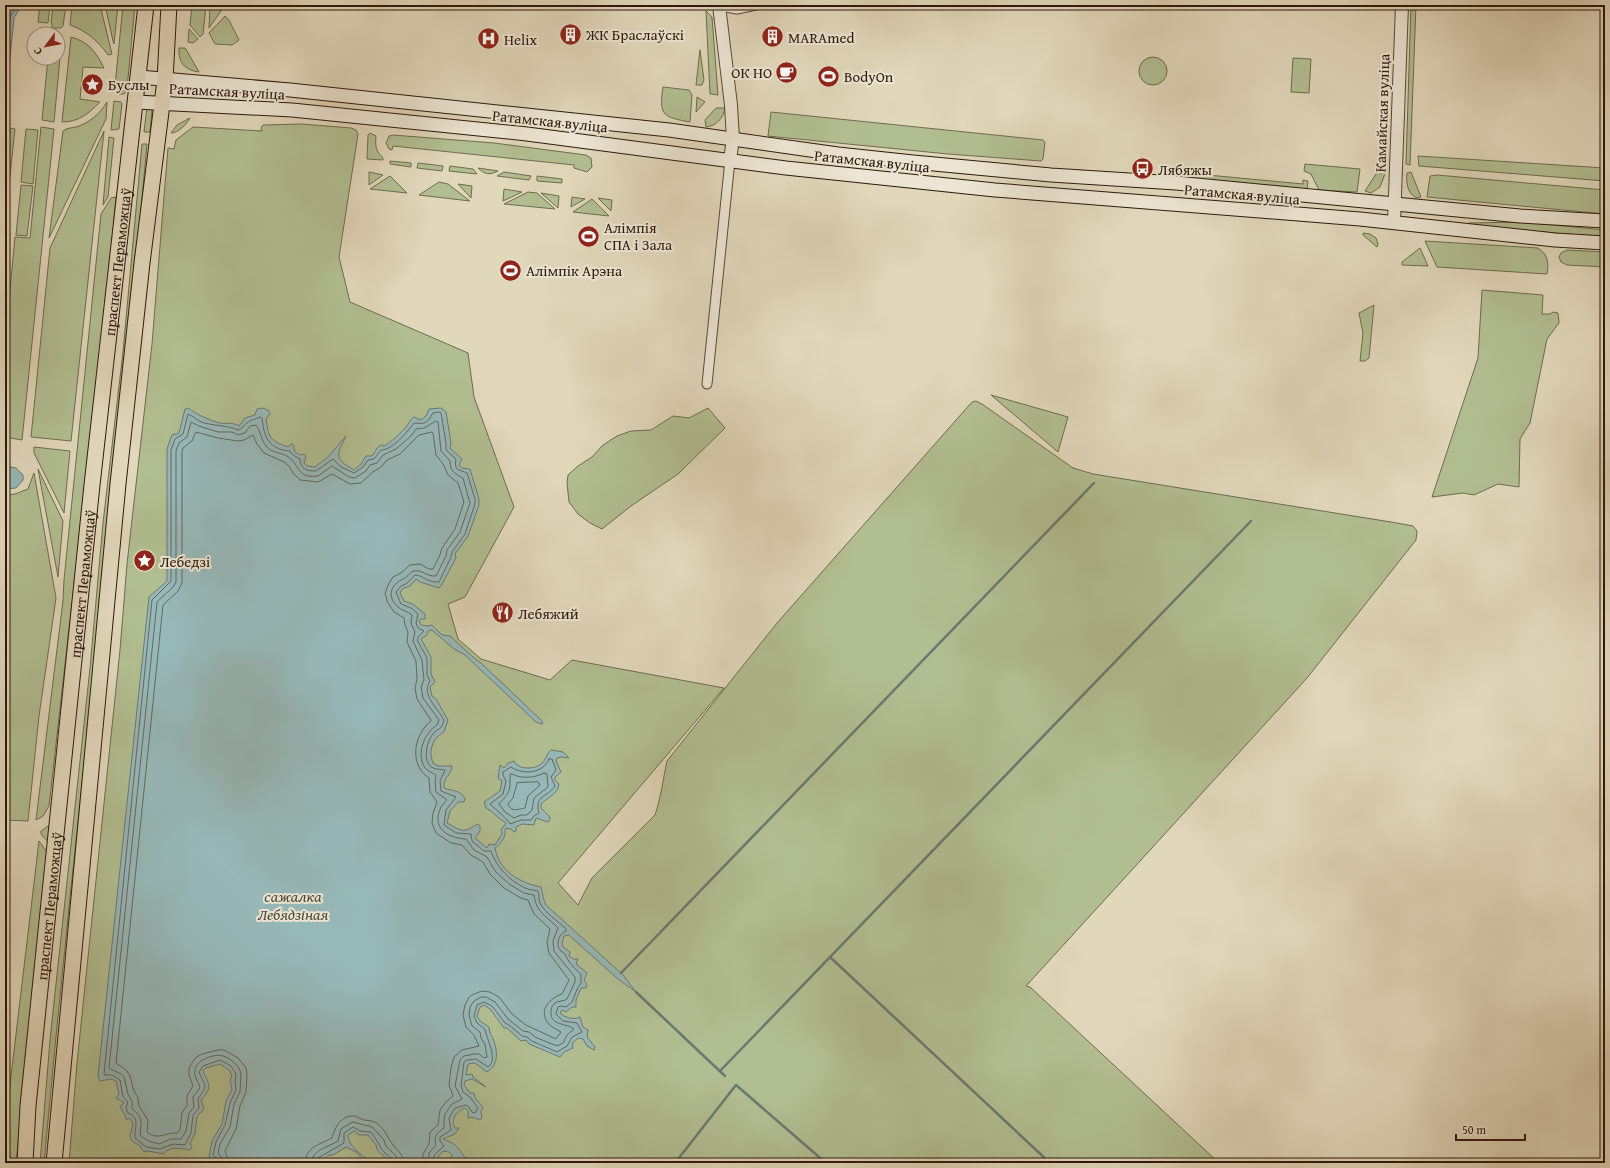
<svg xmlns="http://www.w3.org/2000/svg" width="1610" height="1168" font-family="'Gentium Book Plus',serif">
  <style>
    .green { fill: #b1be91; stroke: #6e6c4e }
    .water { fill: #97b8b8; stroke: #6c7872 }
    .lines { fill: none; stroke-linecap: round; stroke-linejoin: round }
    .shore { stroke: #626861; stroke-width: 1 }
    .stream { stroke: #6c7872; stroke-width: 2.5 }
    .minor-casing { stroke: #594836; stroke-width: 11 }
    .tertiary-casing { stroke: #594836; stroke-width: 14 }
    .secondary-casing { stroke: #2c190a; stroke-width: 15 }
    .primary-casing { stroke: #2c190a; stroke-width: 17 }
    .minor { stroke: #ece5d3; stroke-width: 9 }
    .tertiary { stroke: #ece5d3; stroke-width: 12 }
    .secondary { stroke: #ece5d3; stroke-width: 13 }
    .primary { stroke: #e1d7bb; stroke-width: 15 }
    .labels { text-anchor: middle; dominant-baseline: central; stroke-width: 4; stroke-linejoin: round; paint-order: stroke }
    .poi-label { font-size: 15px; fill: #2c190a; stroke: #ece5d3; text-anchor: start }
    .street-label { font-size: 15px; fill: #2c190a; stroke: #ece5d3 }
    .water-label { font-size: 16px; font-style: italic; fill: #4c493e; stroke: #ece5d3 }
  </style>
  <rect width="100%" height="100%" fill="#e1d7bb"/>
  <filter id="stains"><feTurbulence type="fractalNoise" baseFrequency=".005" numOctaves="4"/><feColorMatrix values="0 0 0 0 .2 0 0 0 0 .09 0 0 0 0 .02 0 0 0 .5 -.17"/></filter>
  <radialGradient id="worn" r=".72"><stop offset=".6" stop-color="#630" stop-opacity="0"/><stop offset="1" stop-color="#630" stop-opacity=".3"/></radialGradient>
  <g class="green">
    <polygon points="40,5 50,5 48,23 38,22"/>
    <polygon points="53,5 66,5 63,26 61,28 52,28 52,23 51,23"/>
    <path d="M 72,5 L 100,5 L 112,54 L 108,55 C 98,41 87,31 70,25 Z"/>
    <polygon points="105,5 118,5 114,44 113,41"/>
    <polygon points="123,5 135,5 127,89 124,94 119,94 115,86"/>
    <polygon points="192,5 206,6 203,34 200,37 190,25"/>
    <polygon points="210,5 215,5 221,11 209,28"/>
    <polygon points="1411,5 1416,5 1410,165 1406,164"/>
    <polygon points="706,11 712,17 718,95 710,94"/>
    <polygon points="225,16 229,20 239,40 232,45 215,44 209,33"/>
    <polygon points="189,29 198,39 193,43 188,42"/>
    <polygon points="58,35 62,36 54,122 42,120 48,58 58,58"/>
    <path d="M 71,37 C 89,42 96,52 104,68 L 83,67 L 80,99 L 100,102 C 88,114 79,122 62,122 Z"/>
    <path d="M 179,48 L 185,48 L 187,51 L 199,72 C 184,70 178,62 179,48 Z"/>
    <polygon points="700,50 704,80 702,85 696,85"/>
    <circle cx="1153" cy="71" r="14"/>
    <polygon points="1293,58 1311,59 1309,93 1291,92"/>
    <path d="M 663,87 L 689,90 L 692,95 L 690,122 C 662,117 659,115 663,87 Z"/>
    <polygon points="697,97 705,102 696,112"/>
    <polygon points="114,101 121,102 122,104 119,129 111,130"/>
    <path d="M 107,102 L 106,119 L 49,238 L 63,131 C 67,128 71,128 76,127 C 89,123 100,114 107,102 Z"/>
    <polygon points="147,107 151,107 152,110 150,132 144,132"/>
    <path d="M 716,108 L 725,108 C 723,119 716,126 706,127 L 705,120 Z"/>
    <polygon points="771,112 1043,140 1045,142 1043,159 1041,161 948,154 768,136"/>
    <path d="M 190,118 C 187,124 178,133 171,133 L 177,125 Z"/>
    <path d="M 302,124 L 351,128 L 356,130 L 358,134 L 339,257 L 350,302 L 468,353 L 474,397 L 514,507 L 465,597 L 448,604 L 458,639 L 481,659 L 550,680 L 572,660 L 724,688 L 558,883 L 578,905 L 592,878 L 655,815 C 661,798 663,779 667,761 L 777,623 L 972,402 L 976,401 L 982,404 L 1073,468 L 1093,474 L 1397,523 L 1413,526 L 1417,531 L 1416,540 L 1307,678 L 1026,986 L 1030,987 L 1219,1163 L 69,1163 L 77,1063 L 120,650 L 127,564 L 152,344 L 168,148 L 174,149 L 176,140 L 193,127 L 262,131 L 261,128 L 263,125 Z"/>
    <polygon points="41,127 54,129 22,440 5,437 5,342 15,237 30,238"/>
    <polygon points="10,128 15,129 8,194 5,194 5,173"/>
    <polygon points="26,129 38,130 33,184 21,182"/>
    <polygon points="104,131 71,441 31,437 50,248"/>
    <path d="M 370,133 L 376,136 C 375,147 376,151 383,158 L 383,160 L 367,159 L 368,135 Z"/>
    <polygon points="393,135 494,143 586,155 591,158 592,167 587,172 574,168 574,165 393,146 392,150 389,149 386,143 389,136"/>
    <polygon points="109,137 114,138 108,197 103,205"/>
    <path d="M 142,144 L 147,144 C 117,484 75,823 44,1163 L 40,1163 L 50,1040 L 90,668 L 103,523 L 123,352 Z"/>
    <polygon points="1418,156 1605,168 1605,181 1419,166"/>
    <polygon points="390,161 411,163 411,167 390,164"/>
    <polygon points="418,163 443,166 442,171 417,168"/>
    <polygon points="1305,164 1360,169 1357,192 1319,190 1311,174 1304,171"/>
    <polygon points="450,166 473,169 477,174 449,171"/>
    <path d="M 478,168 L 498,171 C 490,175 485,175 478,168 Z"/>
    <polygon points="1378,171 1386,171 1380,187 1371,193 1365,191"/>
    <polygon points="369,172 383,175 369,185"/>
    <polygon points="504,172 531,176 529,180 497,176"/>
    <path d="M 1411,172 L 1421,197 L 1417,198 C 1407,194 1406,182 1407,173 Z"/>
    <polygon points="1197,174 1303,184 1303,180 1308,181 1307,189 1303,190 1196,179"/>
    <polygon points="1437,175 1605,190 1605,214 1427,197 1430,176"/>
    <polygon points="390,176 407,193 370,189"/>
    <polygon points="537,176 562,179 562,183 537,181"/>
    <polygon points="439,182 448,184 470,201 419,195"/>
    <polygon points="458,184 472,186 471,198"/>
    <polygon points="21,185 33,186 27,236 16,235"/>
    <polygon points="504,189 522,192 503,201"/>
    <polygon points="528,192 537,193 555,209 504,204"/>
    <polygon points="541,193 559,196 558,208"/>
    <polygon points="116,197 109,275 49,806 43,816 36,820 63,601 64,580 101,214 111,198"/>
    <polygon points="572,197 585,199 571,207"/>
    <polygon points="598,198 612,200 611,211"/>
    <polygon points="5,199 9,199 5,233"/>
    <polygon points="592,199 609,216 573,212"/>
    <polygon points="1523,222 1605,230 1605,237 1469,226 1469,223"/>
    <polygon points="1363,233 1370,234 1376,238 1378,244 1377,247 1363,235"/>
    <path d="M 1425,241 L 1538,248 C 1548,255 1549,262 1547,274 L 1437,267 Z"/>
    <polygon points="1420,248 1428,266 1402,265 1402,262"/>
    <polygon points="1567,250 1605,252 1605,267 1567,265 1561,262 1559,257 1561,253"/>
    <polygon points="1482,290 1543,295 1542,314 1550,314 1553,312 1558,313 1559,323 1547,339 1530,423 1520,439 1519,487 1498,484 1474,495 1463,493 1432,497 1478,358"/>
    <polygon points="1374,305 1369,358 1365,361 1360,361 1363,333 1359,313"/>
    <polygon points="991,395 1068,417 1058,452"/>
    <polygon points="708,408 725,428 678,474 631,506 602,529 590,523 578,514 569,502 567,483 568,475 578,466 592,457 603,445 617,436 631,431 651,430 673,416 689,418"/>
    <polygon points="34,447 70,451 64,513 34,453"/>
    <polygon points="38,469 63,521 58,577"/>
    <polygon points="34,473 56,598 39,716 28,821 5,820 5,495 15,494 28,489"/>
    <polygon points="51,824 49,843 41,834 41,831"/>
    <polygon points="39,841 48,854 16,1163 6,1163 10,1085"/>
    <path d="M 5,908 C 10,921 9,941 5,954 Z"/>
  </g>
  <g class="water">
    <polygon points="5,5 19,5 18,11 14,18 5,108"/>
    <path d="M 188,408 C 198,415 208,420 220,423 C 227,424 233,422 239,426 L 245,418 L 255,415 L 257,409 L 263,408 L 269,411 L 270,414 L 266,419 C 269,438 269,440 288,447 L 291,444 L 293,444 L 295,452 L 300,455 L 304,454 L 306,456 L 304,463 L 307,466 L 315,467 L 328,457 L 346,436 C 337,455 333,458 354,470 L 361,464 L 366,456 L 372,456 L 378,447 L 381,445 L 384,446 C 390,443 402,432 406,427 C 409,423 410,420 414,417 L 421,420 L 426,416 L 429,409 L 441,408 L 446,412 L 451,443 L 450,448 L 462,459 L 459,465 L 462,468 L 470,469 L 479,499 L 479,505 L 468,536 L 455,554 L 456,558 L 441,586 L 439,588 L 420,582 L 416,579 C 412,584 409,588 403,588 L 400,593 L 404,601 L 413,604 L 425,614 L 425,619 L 421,619 L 419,621 L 421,625 L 427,626 L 432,625 L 442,635 L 450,636 L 475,659 L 481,663 L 541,720 L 543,723 L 542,724 L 536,722 L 465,655 L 454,649 L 432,630 L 428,631 L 427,635 L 421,639 L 431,657 L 431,674 L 435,682 L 430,687 L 432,696 L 436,699 L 448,720 L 444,732 C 433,738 428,750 433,763 L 438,766 L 452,766 C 451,776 443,777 444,788 C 452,791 461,790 465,799 L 464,802 L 458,802 L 450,811 L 447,823 C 455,827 461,833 469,829 C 473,827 475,825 478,824 L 480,826 L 480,831 L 475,838 L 487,848 L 489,844 L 495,845 L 502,834 L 501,830 L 506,823 C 498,819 494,812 486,808 L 484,802 L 500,791 L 502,781 L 498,778 L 500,765 L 504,768 L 508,763 L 514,761 C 518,770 535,770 542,763 C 546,760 546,754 551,750 L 563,752 L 569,758 L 561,757 L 557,758 L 556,761 L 561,772 L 555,777 L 555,780 L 559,784 C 558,794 548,797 541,804 L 541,808 L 549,816 L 550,819 L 548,822 L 536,818 L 534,825 L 522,824 L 516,827 L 516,831 L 514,832 L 511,829 L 506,828 C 505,830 505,832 505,834 C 504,840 499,845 495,848 C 499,871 520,883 541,887 C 543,893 543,900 546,905 L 623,975 L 636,992 L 618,979 L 569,935 L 564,936 L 562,943 L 563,947 L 570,952 L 569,956 L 573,959 L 578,959 L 576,964 L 587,973 L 584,980 L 587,984 L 586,988 L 581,988 L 576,1000 L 576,1007 L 572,1007 L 566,1012 L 562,1010 L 560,1013 C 565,1018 574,1020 580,1017 L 583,1027 L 588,1030 L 587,1037 L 595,1047 L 594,1050 L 587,1046 L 583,1039 C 578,1037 575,1040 572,1044 L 573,1048 L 564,1052 L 560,1057 L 529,1044 L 526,1040 L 521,1041 L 507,1028 L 504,1028 L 490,1009 L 484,1005 L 480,1007 L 477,1016 L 480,1021 L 489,1027 C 489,1033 492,1036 494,1041 C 498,1054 498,1065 487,1072 L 475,1063 L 468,1064 L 466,1075 L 472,1074 L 473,1077 L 486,1087 L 472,1079 L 465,1081 L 464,1085 L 470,1093 L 474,1093 L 475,1098 L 483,1107 L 481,1111 L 482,1118 L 480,1120 L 472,1117 L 468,1118 L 468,1111 L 465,1108 C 457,1112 450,1118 455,1128 L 459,1128 L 455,1134 L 443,1139 C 447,1141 452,1142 455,1145 C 458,1147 467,1160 468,1163 L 464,1163 L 460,1159 L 451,1161 L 450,1159 L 452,1155 L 449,1152 L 443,1151 L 438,1157 L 438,1160 L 441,1163 L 448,1163 L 391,1163 L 377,1150 L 376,1145 L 368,1135 L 359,1135 L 354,1131 L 348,1135 C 348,1147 364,1156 372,1163 L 366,1163 L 356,1152 L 346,1147 L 333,1155 L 329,1155 L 319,1163 L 218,1163 L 211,1160 L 209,1156 L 212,1141 L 222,1124 L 226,1101 L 232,1089 L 230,1081 L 232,1075 L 229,1070 L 220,1064 L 206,1068 L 203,1071 C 210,1086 212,1088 201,1100 L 204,1109 L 197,1116 L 195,1134 L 190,1143 L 192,1147 L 190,1150 C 179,1148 170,1146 163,1154 L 148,1151 L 144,1152 L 140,1146 L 132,1141 L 130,1136 L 133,1124 L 130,1118 L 127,1120 L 120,1106 L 124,1103 L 123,1102 L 116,1098 L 119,1094 L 116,1081 L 111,1079 L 100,1081 L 98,1076 L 149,597 L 167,581 L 167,449 L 172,435 L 179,433 L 185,409 Z"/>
    <polygon points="5,466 16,468 23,475 23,480 16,488 5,489"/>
  </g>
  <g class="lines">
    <g class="shore">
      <polyline points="5,65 10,17 14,10 15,5"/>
      <path d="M 549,759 L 552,759 L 556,770 L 551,777 L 555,786 C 547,798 534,795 539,813 L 534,816 L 531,820 L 521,820 L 510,824 C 507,818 496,810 490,804 L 503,794 L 506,781 L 503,775 L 503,772 L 511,767 C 523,775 543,774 549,759 Z"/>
      <path d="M 544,773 L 547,774 L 548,787 L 534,798 L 532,810 L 527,815 L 521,815 L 514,818 L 505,812 L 499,804 C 511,791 510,791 510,774 L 512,774 C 521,779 535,778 544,773 Z"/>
      <path d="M 538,782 L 540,785 L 528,796 L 525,808 C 519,809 511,813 508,804 L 513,798 L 517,783 Z"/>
      <path d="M 218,1163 L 217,1159 L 213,1155 L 216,1142 L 225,1125 L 230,1103 L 236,1090 L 235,1081 L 236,1074 L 231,1066 L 220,1060 L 203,1066 L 199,1072 C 206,1089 208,1084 198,1099 L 199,1108 L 193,1115 L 191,1133 L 185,1145 L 173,1144 L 160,1149 L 146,1147 L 135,1138 C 134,1128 141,1118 128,1113 L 126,1108 L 128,1102 L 123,1097 L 120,1080 L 112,1075 L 105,1075 L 104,1074 L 152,600 L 171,581 L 171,450 L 175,439 L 183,434 L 188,414 C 193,416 197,420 201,422 C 213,426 227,425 238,430 C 243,428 243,426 247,423 C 250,420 256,419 260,417 L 262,418 C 264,438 269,449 290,451 L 293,455 L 300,459 C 300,469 307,471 316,471 L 333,459 L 341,467 L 354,473 L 363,467 L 368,460 L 374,459 L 381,450 C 393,450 407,432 414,423 C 425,424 427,424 433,413 L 440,412 L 441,413 L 446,443 L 446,450 L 456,459 C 454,471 458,469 467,473 L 475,499 L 475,504 L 465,534 L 452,552 L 451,557 L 439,582 C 428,583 422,575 415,575 L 406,584 L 401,586 L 396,592 L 401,604 L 411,608 L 418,614 L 416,623 L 418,628 L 424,631 L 419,636 L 417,640 L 427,658 L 427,675 L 430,681 C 421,695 437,707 444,720 C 441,732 439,726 433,734 C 427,741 423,759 430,766 C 435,770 440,769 445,770 L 440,781 L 441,791 L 456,797 L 446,810 L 444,825 L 456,833 L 471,834 L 472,841 L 484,851 L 491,851 C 496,867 510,881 525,888 C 529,890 534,890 538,891 C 540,895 538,899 540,903 C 545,913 558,921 566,929 L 566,931 C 560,933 555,944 560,950 C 562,953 563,951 565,954 C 568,961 574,969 581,974 L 581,984 L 578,987 L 572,1002 L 566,1007 L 561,1006 L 558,1007 L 556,1014 L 563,1021 L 577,1023 L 582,1032 L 572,1037 L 567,1046 L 557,1052 L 532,1041 L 527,1037 L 522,1036 L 509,1025 L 505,1023 L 492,1006 L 484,1002 L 477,1005 L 474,1016 L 477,1023 L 485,1029 C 486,1038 499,1060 488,1067 L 476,1059 L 467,1060 L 464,1062 L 461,1086 L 463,1092 L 470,1097 L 478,1108 L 475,1113 L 472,1112 L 469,1107 L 466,1105 L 455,1108 L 449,1118 L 451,1130 L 440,1137 L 440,1141 L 444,1146 L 434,1155 L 434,1160 L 435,1163"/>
      <path d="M 223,1163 L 222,1158 L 218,1153 L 220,1144 L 230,1127 L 234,1104 L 240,1092 L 241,1073 C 238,1065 232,1059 223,1056 C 215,1053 196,1060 195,1070 C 193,1076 199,1082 200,1088 L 193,1097 L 194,1107 L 189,1113 L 186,1131 L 181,1139 L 171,1139 L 159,1144 L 148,1141 L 140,1135 C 141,1123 144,1117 132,1109 L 132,1101 L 128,1094 L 124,1077 L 121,1074 L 109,1068 L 157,602 L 173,587 L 176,582 L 176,451 L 179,443 L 187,437 L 191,422 L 199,426 L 218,432 L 232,432 L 238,435 L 245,433 L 250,426 L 256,425 C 261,431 261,441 267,447 C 272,453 280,452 287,456 C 300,464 296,479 318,476 L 332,466 L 349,477 L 355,478 L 366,471 L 370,465 L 377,463 L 383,455 L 396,449 L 412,435 L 416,429 L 424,428 L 436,421 L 438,422 L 441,451 L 450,461 C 450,471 455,474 463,478 L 470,503 L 460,532 L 447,550 L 446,556 L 436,576 C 427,577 422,569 413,571 C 409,573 407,578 403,579 C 391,585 386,596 398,607 C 402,611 408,611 412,615 L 411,623 L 415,632 L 413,641 L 422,660 L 424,680 L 421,687 L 423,698 L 439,720 L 437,725 C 424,733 416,754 425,768 C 428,771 433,773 436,775 L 435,782 L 436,792 L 447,800 C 445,802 443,804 441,807 C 431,828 447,838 466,839 L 474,850 L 487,857 L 495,871 L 509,884 L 524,893 L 534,895 C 536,913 547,916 558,928 L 553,941 L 554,951 L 575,977 L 575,982 L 567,999 C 563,1002 559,1000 555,1003 C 552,1006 551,1008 551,1012 C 550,1026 567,1023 574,1029 L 567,1035 L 563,1043 L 557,1046 L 535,1037 L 529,1032 L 523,1031 L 508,1019 L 495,1002 L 486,997 L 481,997 L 474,1001 L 470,1007 L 469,1015 L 472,1026 L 480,1032 L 481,1038 L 485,1044 L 487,1057 L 484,1058 L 479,1054 L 474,1054 L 464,1056 L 460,1060 L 455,1086 L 462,1099 L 452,1104 L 445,1114 L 444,1119 L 444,1128 C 437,1133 433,1136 436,1145 L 429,1153 L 429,1163"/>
      <path d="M 229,1163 L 225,1151 L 236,1129 L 240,1106 L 246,1092 L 247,1075 L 246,1068 L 238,1058 L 224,1050 L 218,1050 L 202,1054 L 195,1058 L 189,1068 L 189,1075 L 193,1086 L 187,1096 L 187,1105 L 182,1113 L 180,1129 L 178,1133 C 166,1132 157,1141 147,1132 L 148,1120 L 139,1106 L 138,1098 L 134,1091 L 130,1076 L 126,1070 L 116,1063 L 163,605 L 178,591 L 182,583 L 182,452 L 183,448 L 192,441 L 196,432 L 218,438 L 238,441 L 244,440 L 253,435 L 257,444 L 264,453 L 284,462 L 289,466 L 293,473 L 300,480 L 318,482 L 332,474 L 350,484 L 361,483 L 374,471 L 381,467 L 387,460 L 400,454 L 419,435 L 432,432 L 433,433 L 436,455 L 443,464 L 448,475 L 458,483 L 464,502 L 455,529 L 442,548 L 440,555 L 433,569 L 429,569 L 420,564 L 410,565 L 401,573 L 393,577 L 388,585 L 385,594 L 388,603 L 394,612 L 404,618 L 405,625 L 408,632 L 407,642 L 416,661 L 417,679 L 415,688 L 417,699 L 431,720 C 430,723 427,724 425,727 C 412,743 412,767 429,778 L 430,792 L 437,802 L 433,813 L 432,823 L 436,833 L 451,843 L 462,845 L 471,855 L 483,862 L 490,874 L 504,888 L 521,898 L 528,900 L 534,914 L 550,929 L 547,942 L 549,953 L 569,980 L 562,994 C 550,998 538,1010 548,1023 C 551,1027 556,1029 561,1032 L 556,1039 L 526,1025 L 512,1014 L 499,997 L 490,992 L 482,991 L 474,994 L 469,997 L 465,1005 L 463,1015 L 466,1027 L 474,1035 L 479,1046 L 462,1050 L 454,1057 L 451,1068 L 449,1085 L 453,1096 L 446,1102 L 440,1110 L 438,1125 L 430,1132 L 429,1144 L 423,1154 L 423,1163"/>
      <path d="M 305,1163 C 305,1147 321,1144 332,1138 C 335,1127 341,1115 355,1116 C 358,1117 360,1119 364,1120 C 369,1121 373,1120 378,1124 C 385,1130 388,1138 393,1145 C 398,1151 403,1154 404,1163"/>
      <path d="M 311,1163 C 312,1149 329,1147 338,1141 L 341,1129 L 349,1124 L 353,1122 L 372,1127 L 384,1140 L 386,1146 L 396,1156 L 398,1163"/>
      <path d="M 316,1163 L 318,1158 L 344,1143 L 344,1133 L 353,1127 L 360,1131 L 371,1132 C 375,1138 378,1142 381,1148 C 384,1154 392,1156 393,1163"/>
    </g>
    <g class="stream">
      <polyline points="830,957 1050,1163"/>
      <polyline points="621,973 1094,483"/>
      <polyline points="636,992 725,1076"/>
      <polyline points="720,1071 1251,521"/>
      <polyline points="675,1163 736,1085 826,1163"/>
    </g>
    <defs>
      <g id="minor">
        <polyline points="720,6 737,9 756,5"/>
        <polyline points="707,384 730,160"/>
      </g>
      <g id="tertiary">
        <polyline points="719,5 731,105 733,139 730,160"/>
        <polyline points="1394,222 1402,5"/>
      </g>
      <g id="secondary">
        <polyline points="139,77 290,90 669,130 838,154 913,162 1051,175 1176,183 1520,216 1605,221"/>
        <polyline points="136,102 292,110 527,134 786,168 995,190 1360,219 1555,240 1605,243"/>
      </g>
      <g id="primary">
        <path id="s1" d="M 25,1163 L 28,1106 L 92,485 L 146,5"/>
        <polyline points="54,1163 118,484 142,263 165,80 169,5"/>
      </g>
    </defs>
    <use href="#minor" class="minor-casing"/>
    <use href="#tertiary" class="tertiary-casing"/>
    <use href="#secondary" class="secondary-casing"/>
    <use href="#primary" class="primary-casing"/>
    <use href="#minor" class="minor"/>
    <use href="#tertiary" class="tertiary"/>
    <use href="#secondary" class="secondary"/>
    <use href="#primary" class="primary"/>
  </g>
  <defs>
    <symbol id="building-disc" viewBox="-11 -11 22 22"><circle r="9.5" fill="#8f2418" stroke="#ece5d3"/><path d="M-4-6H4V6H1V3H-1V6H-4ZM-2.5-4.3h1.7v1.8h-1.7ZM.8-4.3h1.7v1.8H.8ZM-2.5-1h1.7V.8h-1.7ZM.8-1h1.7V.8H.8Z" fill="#fff"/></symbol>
    <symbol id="hospital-disc" viewBox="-11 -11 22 22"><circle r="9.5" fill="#8f2418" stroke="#ece5d3"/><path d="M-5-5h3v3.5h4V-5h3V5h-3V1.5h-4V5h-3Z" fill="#fff"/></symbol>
    <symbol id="cafe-disc" viewBox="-11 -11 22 22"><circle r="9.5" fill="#8f2418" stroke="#ece5d3"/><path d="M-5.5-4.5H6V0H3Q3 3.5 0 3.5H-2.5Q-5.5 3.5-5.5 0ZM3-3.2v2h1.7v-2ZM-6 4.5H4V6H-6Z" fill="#fff"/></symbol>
    <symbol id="stadium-disc" viewBox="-11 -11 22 22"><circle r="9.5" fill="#8f2418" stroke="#ece5d3"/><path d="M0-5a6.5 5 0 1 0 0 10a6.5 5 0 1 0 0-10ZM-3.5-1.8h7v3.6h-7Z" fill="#fff"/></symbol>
    <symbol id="sight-disc" viewBox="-11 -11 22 22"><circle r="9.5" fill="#8f2418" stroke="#ece5d3"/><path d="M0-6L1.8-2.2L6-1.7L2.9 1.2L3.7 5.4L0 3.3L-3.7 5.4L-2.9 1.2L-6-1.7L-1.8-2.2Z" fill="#fff"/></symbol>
    <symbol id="bus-disc" viewBox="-11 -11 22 22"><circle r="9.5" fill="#8f2418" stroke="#ece5d3"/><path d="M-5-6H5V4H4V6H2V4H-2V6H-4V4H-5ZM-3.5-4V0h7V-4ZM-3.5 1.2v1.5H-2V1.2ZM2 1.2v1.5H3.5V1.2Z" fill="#fff"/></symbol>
    <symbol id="restaurant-disc" viewBox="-11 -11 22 22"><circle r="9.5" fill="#8f2418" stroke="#ece5d3"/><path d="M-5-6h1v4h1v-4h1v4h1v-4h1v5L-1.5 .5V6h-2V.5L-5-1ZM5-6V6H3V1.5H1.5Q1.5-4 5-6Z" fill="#fff"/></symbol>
  </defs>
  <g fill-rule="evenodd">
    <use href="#building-disc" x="558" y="22" width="25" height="25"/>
    <use href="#building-disc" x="760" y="24" width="25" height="25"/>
    <use href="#hospital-disc" x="476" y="26" width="25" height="25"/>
    <use href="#cafe-disc" x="774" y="60" width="25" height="25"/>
    <use href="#stadium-disc" x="816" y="64" width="25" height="25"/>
    <use href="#sight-disc" x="80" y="72" width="25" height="25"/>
    <use href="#bus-disc" x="1130" y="156" width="25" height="25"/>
    <use href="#stadium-disc" x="576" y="224" width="25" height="25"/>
    <use href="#stadium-disc" x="498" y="258" width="25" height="25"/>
    <use href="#sight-disc" x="132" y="548" width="25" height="25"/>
    <use href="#restaurant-disc" x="490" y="600" width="25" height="25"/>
  </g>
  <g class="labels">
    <g class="poi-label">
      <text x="586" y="34">ЖК Браслаўскі</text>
      <text x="788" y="37">MARAmed</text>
      <text x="504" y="39">Helix</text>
      <text x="772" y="72" text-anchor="end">ОК НО</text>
      <text x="844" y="76">BodyOn</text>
      <text x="108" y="84">Буслы</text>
      <text x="1158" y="169">Лябяжы</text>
      <text x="604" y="227">Алімпія<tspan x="604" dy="17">СПА і Зала</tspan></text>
      <text x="526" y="270">Алімпік Арэна</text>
      <text x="160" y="561">Лебедзі</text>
      <text x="518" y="613">Лебяжий</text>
    </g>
    <g class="street-label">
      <text transform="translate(227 91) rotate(3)">Ратамская вуліца</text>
      <text transform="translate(1382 113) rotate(-88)">Камайская вуліца</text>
      <text transform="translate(550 121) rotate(6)">Ратамская вуліца</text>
      <text transform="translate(872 161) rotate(6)">Ратамская вуліца</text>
      <text transform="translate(1242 194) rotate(5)">Ратамская вуліца</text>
      <text stroke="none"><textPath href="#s1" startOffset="906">праспект Пераможцаў</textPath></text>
      <text stroke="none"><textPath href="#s1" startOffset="582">праспект Пераможцаў</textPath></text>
      <text stroke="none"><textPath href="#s1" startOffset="258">праспект Пераможцаў</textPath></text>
    </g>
    <g class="water-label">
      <text x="293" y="896">сажалка<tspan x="293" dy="18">Лебядзіная</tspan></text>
    </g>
  </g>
  <rect width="1610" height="1168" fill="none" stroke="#e1d7bb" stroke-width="20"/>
  <rect x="6" y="6" width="1598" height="1156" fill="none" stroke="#2c190a" stroke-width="2"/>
  <rect x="10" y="10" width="1590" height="1148" fill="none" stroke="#2c190a"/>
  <g transform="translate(46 46) rotate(238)"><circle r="19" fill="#ece5d3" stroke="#9f9383"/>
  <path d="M0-3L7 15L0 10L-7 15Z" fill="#8f2418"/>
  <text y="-6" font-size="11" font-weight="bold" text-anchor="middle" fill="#2c190a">С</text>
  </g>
  <path d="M1456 1134v6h69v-6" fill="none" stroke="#2c190a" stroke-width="2"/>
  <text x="1462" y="1134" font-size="12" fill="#2c190a" stroke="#ece5d3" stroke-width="3" paint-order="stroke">50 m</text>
  <rect width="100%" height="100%" filter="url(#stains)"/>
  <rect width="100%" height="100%" fill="url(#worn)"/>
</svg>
